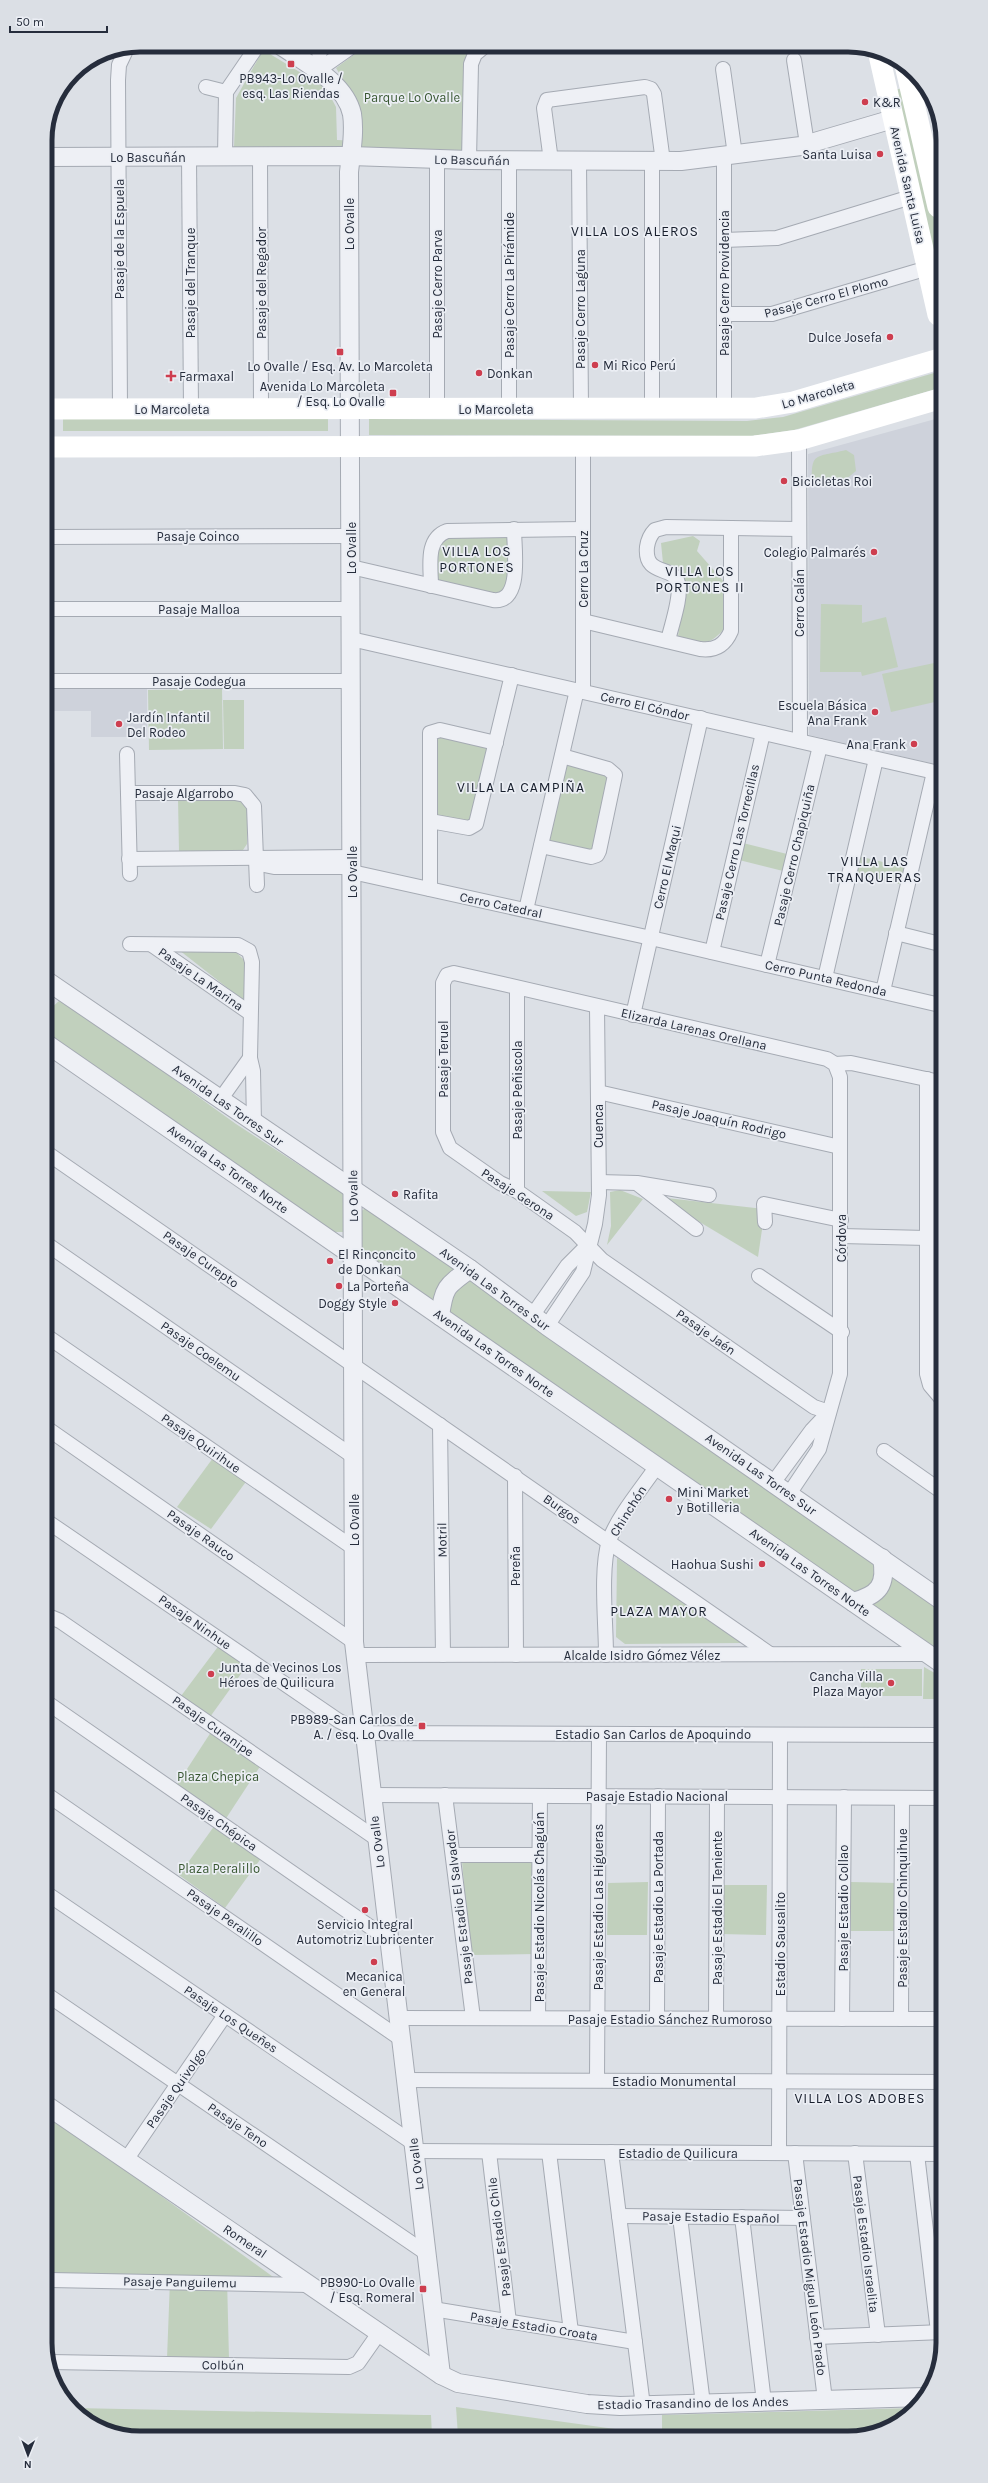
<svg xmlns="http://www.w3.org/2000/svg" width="988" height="2483" font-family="Karla,sans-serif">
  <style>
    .built { fill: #ced2db }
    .green { fill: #c1d0bd }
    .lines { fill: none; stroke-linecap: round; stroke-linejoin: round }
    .minor-casing { stroke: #a5aab3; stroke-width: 16 }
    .tertiary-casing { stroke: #a5aab3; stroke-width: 20 }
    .minor { stroke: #eef0f5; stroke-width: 14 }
    .tertiary { stroke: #eef0f5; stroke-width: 18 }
    .secondary { stroke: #fff; stroke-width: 21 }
    .poi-dot { fill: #ce3e4f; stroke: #ebeef4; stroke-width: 1.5 }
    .labels { text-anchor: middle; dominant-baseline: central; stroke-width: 3.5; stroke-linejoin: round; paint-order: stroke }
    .poi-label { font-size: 13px; fill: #262d3c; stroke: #ebeef4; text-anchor: start }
    .park-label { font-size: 13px; fill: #395833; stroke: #ebeef4 }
    .street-label { font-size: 13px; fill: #262d3c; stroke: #ebeef4 }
    .neighbourhood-label { font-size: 14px; letter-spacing: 1px; fill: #181f2d; stroke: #ebeef4 }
    .rim { fill: none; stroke: #262d3c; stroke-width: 5 }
  </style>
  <rect width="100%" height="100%" fill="#dce0e6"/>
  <g class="built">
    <polygon points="939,418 939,765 809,735 808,454"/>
    <polygon points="54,689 147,689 147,737 91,737 91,711 54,711"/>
  </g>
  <g class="green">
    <polygon points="290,45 313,45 270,54 326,88 336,107 337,140 361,141 359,105 336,68 367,45 463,45 469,54 464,150 234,147 236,98 262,52"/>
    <polygon points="906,87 938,226 938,272 895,90"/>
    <polygon points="934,373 936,389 794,430 751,436 369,435 369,419 747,421 783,417"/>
    <polygon points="63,417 328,418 328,431 63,431"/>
    <path d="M 846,450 L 854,455 L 856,471 L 840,484 L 812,486 C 811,451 814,458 846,450 Z"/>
    <polygon points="509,534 511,576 504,597 434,581 434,554 441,536"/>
    <path d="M 693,536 L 700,541 L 697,551 L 725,583 L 725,628 C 707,648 703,644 678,636 L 686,585 L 682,569 L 663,563 L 661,543 Z"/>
    <polygon points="821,604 862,605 862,623 886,617 898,667 862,676 861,672 820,672"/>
    <polygon points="939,662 939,701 891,712 882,674"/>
    <polygon points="222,689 223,749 149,750 148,690"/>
    <polygon points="223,700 244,700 244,749 224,749"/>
    <polygon points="439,737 489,747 473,823 437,818 436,738"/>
    <polygon points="566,763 611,774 594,851 548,842"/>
    <polygon points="178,798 239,799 247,807 247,844 241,853 179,852"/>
    <polygon points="743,843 787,854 783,871 739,860"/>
    <polygon points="858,856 908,868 903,885 854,873"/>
    <polygon points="233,949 247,963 248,1004 179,950"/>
    <polygon points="59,1001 68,1003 236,1124 349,1197 346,1229 343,1232 332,1232 50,1038 50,1009"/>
    <polygon points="620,1190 643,1199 607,1245 611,1226 610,1192"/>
    <polygon points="542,1191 591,1192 587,1212 576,1216"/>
    <polygon points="658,1197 765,1209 758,1257"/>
    <polygon points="367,1207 941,1609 941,1652 362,1251 360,1248 360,1212"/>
    <polygon points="941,1336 941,1392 932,1378 932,1340 936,1337"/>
    <polygon points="213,1458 248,1479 211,1529 177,1507"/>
    <polygon points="617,1558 744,1643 625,1644 616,1637"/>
    <polygon points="220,1644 248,1664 210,1717 181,1696"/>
    <polygon points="924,1667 942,1677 942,1699 923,1699"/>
    <rect x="861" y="1669" width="61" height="27"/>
    <polygon points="211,1732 261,1765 225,1820 176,1786"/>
    <polygon points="215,1825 262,1857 225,1908 179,1875"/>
    <polygon points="462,1861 536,1862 535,1954 470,1955"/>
    <polygon points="648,1882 647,1935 607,1935 608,1883"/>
    <polygon points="851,1882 898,1883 898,1931 851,1931"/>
    <polygon points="720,1885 767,1885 766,1935 720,1934"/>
    <polygon points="49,2115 276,2279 227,2278 229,2359 167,2359 170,2280 50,2278"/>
    <polygon points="456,2407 651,2434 458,2436"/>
    <polygon points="75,2408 424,2415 431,2415 432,2436 134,2438 82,2418"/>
    <polygon points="913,2408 878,2433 662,2434 662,2415"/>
  </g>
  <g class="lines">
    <defs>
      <g id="minor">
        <polyline points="794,60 807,144"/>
        <polyline points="723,69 735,155"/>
        <polyline points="317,71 354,45"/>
        <polyline points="317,71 321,45"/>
        <polyline points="206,87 226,92"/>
        <polyline points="260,156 261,409"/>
        <polyline points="189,157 191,409"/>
        <polyline points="225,157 226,92 258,45"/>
        <polyline points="724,157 724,409"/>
        <polyline points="469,160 471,64 475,54 486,45"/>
        <polyline points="551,161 544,108 547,100 645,87 651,89 654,94 663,162"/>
        <polyline points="579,161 581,409"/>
        <polyline points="652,162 652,409"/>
        <polyline points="724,240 777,238 911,197"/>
        <polyline points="724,314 772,314 928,268"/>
        <polyline points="120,409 118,80 119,65 127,48"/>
        <polyline points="437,409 437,159"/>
        <polyline points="509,409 509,161"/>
        <polyline points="799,440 800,741"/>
        <polyline points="583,446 583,692"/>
        <polyline points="46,537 351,536"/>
        <path d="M 351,567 L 493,600 C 523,604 514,549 514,529"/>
        <path d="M 431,586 C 431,567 425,539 447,531 L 583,529"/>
        <polyline points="46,609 351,609"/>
        <path d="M 583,621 L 700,649 C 715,651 725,645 731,631 L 731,528"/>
        <polyline points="351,639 939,773"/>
        <path d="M 668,641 C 671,626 682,597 678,583 C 674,565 644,577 647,547 C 648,540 650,535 655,530 L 666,527 L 799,529"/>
        <polyline points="46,681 351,681"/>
        <polyline points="127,754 130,874"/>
        <polyline points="128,793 235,793 245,795 254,806 257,885"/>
        <polyline points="430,821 469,828 476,824 512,675"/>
        <polyline points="541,846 591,857 597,855 599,851 615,775 608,769 562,756"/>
        <polyline points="129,859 352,857"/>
        <polyline points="255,859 264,865 274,867 352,867"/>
        <polyline points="352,872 651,938 940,1005"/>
        <polyline points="430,889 430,733 440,730 496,743"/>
        <polyline points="526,910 577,690"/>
        <polyline points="896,933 940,944"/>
        <polyline points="130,944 238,945 249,951 252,962 250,1058 253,1071 254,1123"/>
        <polyline points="152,945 250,1013"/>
        <polyline points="712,952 763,733"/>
        <polyline points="767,965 820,746"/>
        <polyline points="825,978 876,759"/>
        <polyline points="517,988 517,1191"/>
        <polyline points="883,991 934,772"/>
        <polyline points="633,1015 701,718"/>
        <polyline points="835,1064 851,1063 940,1082"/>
        <polyline points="927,1079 927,1374 930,1385 941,1398"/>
        <polyline points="598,1092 840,1147"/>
        <polyline points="220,1100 250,1058"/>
        <polyline points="47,1153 770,1654"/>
        <polyline points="599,1182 637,1183 709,1195"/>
        <polyline points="639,1185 696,1229"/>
        <polyline points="765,1222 764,1204 841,1220"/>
        <polyline points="841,1236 927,1238 941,1242"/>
        <polyline points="48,1245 354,1457"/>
        <polyline points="759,1276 842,1332"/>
        <polyline points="532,1316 567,1266 589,1244"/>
        <polyline points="547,1326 583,1272 595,1224 599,1195 597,1007"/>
        <polyline points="927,1329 941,1331"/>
        <polyline points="48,1337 355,1549"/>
        <polyline points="440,1425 443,1655"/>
        <polyline points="48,1429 354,1642"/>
        <polyline points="884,1451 941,1491"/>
        <polyline points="515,1476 516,1655"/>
        <polyline points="773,1483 812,1430 829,1412"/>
        <polyline points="789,1494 819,1449 840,1374 840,1077 835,1064 827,1059 503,984 454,973 447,975 443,983 443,1132 450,1148 500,1183 517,1191 575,1232 602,1260 814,1407 829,1412"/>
        <polyline points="48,1522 339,1721 364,1733 942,1735"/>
        <polyline points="48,1616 60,1621 377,1839"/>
        <polyline points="355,1655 929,1654"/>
        <path d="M 606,1655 C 606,1623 600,1570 609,1541 C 618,1516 642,1488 657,1466"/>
        <polyline points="49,1704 389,1940"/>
        <polyline points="372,1795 942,1798"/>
        <polyline points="445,1795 473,2018"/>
        <polyline points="49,1796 401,2039"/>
        <polyline points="453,1855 539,1855"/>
        <polyline points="49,1895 413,2143"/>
        <polyline points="49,1996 426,2253"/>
        <polyline points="398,2018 942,2019"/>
        <polyline points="538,2018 540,1796"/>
        <polyline points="657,2018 658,1796"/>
        <polyline points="716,2019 717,1797"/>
        <polyline points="842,2019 844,1797"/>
        <polyline points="901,2019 902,1798"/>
        <polyline points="406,2080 942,2082"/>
        <polyline points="597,2080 599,1734"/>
        <polyline points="414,2151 943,2154"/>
        <polyline points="489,2152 509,2322"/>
        <polyline points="549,2152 571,2332"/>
        <polyline points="611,2152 643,2406"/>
        <polyline points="779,2153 780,1735"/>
        <polyline points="795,2153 825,2400"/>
        <polyline points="855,2153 878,2335"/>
        <polyline points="917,2154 938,2332"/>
        <polyline points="126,2160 225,2015"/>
        <polyline points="619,2216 803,2218"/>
        <polyline points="680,2217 703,2404"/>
        <polyline points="742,2217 764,2402"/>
        <polyline points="50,2280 310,2285"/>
        <polyline points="433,2309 635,2342"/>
        <polyline points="817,2337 943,2332"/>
        <polyline points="50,2362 349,2367 358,2363 379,2333"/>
      </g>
      <g id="tertiary">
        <path d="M 280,45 C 304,62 345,82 352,114 C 355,133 351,153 349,172 L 354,1642 L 441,2375"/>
        <polyline points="45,157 351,156 469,160 681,161 801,146 893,119"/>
        <polyline points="47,981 470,1269 547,1326 941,1600"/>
        <polyline points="47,1044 941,1663"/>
        <path d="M 440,1316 C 444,1287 446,1286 470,1269"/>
        <path d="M 853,1602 C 879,1595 887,1585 882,1558"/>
        <polyline points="49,2107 441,2375 458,2383 587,2404 620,2406 925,2397"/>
      </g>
    </defs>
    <use href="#minor" class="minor-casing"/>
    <use href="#tertiary" class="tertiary-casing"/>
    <use href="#minor" class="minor"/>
    <use href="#tertiary" class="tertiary"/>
    <g class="secondary">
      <polyline points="879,55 938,315"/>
      <polyline points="905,65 938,207"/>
      <polyline points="46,409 756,408 793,402 939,359"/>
      <polyline points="46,447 755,446 799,440 939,399"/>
    </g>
  </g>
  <g class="poi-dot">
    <rect x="287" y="60" width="8" height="8" rx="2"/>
    <circle cx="865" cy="102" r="4"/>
    <circle cx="880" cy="154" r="4"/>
    <circle cx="890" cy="337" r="4"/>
    <rect x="336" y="348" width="8" height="8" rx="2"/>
    <circle cx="595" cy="365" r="4"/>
    <circle cx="479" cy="373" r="4"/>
    <path d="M169 370h4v4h4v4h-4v4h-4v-4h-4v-4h4z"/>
    <rect x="389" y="389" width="8" height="8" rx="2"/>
    <circle cx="784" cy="481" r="4"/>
    <circle cx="874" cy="552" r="4"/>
    <circle cx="875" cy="712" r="4"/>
    <circle cx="119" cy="724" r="4"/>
    <circle cx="914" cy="744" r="4"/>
    <circle cx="395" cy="1194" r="4"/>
    <circle cx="330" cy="1261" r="4"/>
    <circle cx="339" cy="1286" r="4"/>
    <circle cx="395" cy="1303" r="4"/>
    <circle cx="669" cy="1499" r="4"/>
    <circle cx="762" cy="1564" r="4"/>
    <circle cx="211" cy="1674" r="4"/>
    <circle cx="891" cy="1683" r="4"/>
    <rect x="418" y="1722" width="8" height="8" rx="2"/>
    <circle cx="365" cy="1910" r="4"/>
    <circle cx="374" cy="1962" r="4"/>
    <rect x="419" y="2285" width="8" height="8" rx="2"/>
  </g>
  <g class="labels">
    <g class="poi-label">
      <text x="291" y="78" text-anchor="middle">PB943-Lo Ovalle /<tspan x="291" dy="15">esq. Las Riendas</tspan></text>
      <text x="873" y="102">K&amp;R</text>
      <text x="872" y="154" text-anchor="end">Santa Luisa</text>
      <text x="882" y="337" text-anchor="end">Dulce Josefa</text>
      <text x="603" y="365">Mi Rico Perú</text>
      <text x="340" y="366" text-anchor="middle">Lo Ovalle / Esq. Av. Lo Marcoleta</text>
      <text x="487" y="373">Donkan</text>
      <text x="179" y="376">Farmaxal</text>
      <text x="385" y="386" text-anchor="end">Avenida Lo Marcoleta<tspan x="385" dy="15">/ Esq. Lo Ovalle</tspan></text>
      <text x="792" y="481">Bicicletas Roi</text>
      <text x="866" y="552" text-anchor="end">Colegio Palmarés</text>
      <text x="867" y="705" text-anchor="end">Escuela Básica<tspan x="867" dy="15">Ana Frank</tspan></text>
      <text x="127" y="717">Jardín Infantil<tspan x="127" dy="15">Del Rodeo</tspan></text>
      <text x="906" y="744" text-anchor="end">Ana Frank</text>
      <text x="403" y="1194">Rafita</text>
      <text x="338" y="1254">El Rinconcito<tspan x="338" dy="15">de Donkan</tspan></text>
      <text x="347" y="1286">La Porteña</text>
      <text x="387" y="1303" text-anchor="end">Doggy Style</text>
      <text x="677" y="1492">Mini Market<tspan x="677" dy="15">y Botilleria</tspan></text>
      <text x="754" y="1564" text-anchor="end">Haohua Sushi</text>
      <text x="219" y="1667">Junta de Vecinos Los<tspan x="219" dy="15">Héroes de Quilicura</tspan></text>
      <text x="883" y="1676" text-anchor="end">Cancha Villa<tspan x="883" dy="15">Plaza Mayor</tspan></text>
      <text x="414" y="1719" text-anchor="end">PB989-San Carlos de<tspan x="414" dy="15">A. / esq. Lo Ovalle</tspan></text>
      <text x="365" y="1924" text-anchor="middle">Servicio Integral<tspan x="365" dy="15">Automotriz Lubricenter</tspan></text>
      <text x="374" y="1976" text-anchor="middle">Mecanica<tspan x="374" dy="15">en General</tspan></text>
      <text x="415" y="2282" text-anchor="end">PB990-Lo Ovalle<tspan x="415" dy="15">/ Esq. Romeral</tspan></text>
    </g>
    <g class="park-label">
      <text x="412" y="97">Parque Lo Ovalle</text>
      <text x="218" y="1776">Plaza Chepica</text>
      <text x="219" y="1868">Plaza Peralillo</text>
    </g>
    <g class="street-label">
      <text x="148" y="157">Lo Bascuñán</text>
      <text transform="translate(472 160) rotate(1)">Lo Bascuñán</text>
      <text transform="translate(908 185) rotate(77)">Avenida Santa Luisa</text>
      <text transform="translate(349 224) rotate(-90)">Lo Ovalle</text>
      <text transform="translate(119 239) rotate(-90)">Pasaje de la Espuela</text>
      <text transform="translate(190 283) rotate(-90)">Pasaje del Tranque</text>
      <text transform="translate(261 283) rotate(-90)">Pasaje del Regador</text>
      <text transform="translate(724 283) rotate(-90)">Pasaje Cerro Providencia</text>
      <text transform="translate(437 284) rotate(-90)">Pasaje Cerro Parva</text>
      <text transform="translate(509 285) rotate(-90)">Pasaje Cerro La Pirámide</text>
      <text transform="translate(826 297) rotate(-15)">Pasaje Cerro El Plomo</text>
      <text transform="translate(580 309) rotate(-90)">Pasaje Cerro Laguna</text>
      <text transform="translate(818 394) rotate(-16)">Lo Marcoleta</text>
      <text x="172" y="409">Lo Marcoleta</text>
      <text x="496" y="409">Lo Marcoleta</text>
      <text x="198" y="536">Pasaje Coinco</text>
      <text transform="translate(351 548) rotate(-90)">Lo Ovalle</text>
      <text transform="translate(583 569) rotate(-90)">Cerro La Cruz</text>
      <text transform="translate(799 603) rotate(-90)">Cerro Calán</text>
      <text x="199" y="609">Pasaje Malloa</text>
      <text x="199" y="681">Pasaje Codegua</text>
      <text transform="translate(645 706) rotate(13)">Cerro El Cóndor</text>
      <text x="184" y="793">Pasaje Algarrobo</text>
      <text transform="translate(737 842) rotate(-77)">Pasaje Cerro Las Torrecillas</text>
      <text transform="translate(794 855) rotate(-77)">Pasaje Cerro Chapiquiña</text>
      <text transform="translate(667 867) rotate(-77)">Cerro El Maqui</text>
      <text transform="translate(352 872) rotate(-90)">Lo Ovalle</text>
      <text transform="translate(501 905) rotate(12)">Cerro Catedral</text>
      <text transform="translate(826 978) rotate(13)">Cerro Punta Redonda</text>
      <text transform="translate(201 979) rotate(35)">Pasaje La Marina</text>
      <text transform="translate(694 1029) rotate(13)">Elizarda Larenas Orellana</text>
      <text transform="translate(443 1059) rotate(-90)">Pasaje Teruel</text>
      <text transform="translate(517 1090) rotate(-90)">Pasaje Peñiscola</text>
      <text transform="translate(228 1105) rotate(35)">Avenida Las Torres Sur</text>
      <text transform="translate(719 1119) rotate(13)">Pasaje Joaquín Rodrigo</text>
      <text transform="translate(598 1126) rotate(-90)">Cuenca</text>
      <text transform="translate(228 1169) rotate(35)">Avenida Las Torres Norte</text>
      <text transform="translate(518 1194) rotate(33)">Pasaje Gerona</text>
      <text transform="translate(353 1196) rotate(-91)">Lo Ovalle</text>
      <text transform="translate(841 1238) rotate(-90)">Córdova</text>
      <text transform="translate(201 1259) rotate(35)">Pasaje Curepto</text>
      <text transform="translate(495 1289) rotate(36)">Avenida Las Torres Sur</text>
      <text transform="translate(706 1332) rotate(35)">Pasaje Jaén</text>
      <text transform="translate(201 1351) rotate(35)">Pasaje Coelemu</text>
      <text transform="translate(494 1353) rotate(35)">Avenida Las Torres Norte</text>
      <text transform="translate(201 1443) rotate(35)">Pasaje Quirihue</text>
      <text transform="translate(761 1474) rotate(35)">Avenida Las Torres Sur</text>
      <text transform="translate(562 1509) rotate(35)">Burgos</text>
      <text transform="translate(628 1511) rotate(-58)">Chinchón</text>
      <text transform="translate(354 1520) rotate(-90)">Lo Ovalle</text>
      <text transform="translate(201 1535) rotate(35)">Pasaje Rauco</text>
      <text transform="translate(442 1540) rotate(-91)">Motril</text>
      <text transform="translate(515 1566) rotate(-90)">Pereña</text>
      <text transform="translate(810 1572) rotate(35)">Avenida Las Torres Norte</text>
      <text transform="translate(195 1622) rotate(35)">Pasaje Ninhue</text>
      <text x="642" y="1655">Alcalde Isidro Gómez Vélez</text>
      <text transform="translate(213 1726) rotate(35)">Pasaje Curanipe</text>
      <text x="653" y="1734">Estadio San Carlos de Apoquindo</text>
      <text x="657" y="1796">Pasaje Estadio Nacional</text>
      <text transform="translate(219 1822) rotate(35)">Pasaje Chépica</text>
      <text transform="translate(377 1842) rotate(-97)">Lo Ovalle</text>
      <text transform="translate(459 1907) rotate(-97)">Pasaje Estadio El Salvador</text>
      <text transform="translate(539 1907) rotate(-90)">Pasaje Estadio Nicolás Chaguán</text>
      <text transform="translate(598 1907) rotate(-90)">Pasaje Estadio Las Higueras</text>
      <text transform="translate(658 1907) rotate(-90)">Pasaje Estadio La Portada</text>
      <text transform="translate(717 1908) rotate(-90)">Pasaje Estadio El Teniente</text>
      <text transform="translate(843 1908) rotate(-90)">Pasaje Estadio Collao</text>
      <text transform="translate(902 1908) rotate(-90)">Pasaje Estadio Chinquihue</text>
      <text transform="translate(225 1917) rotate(35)">Pasaje Peralillo</text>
      <text transform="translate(780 1944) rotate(-90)">Estadio Sausalito</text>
      <text transform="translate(231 2019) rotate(34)">Pasaje Los Queñes</text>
      <text x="670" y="2019">Pasaje Estadio Sánchez Rumoroso</text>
      <text x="674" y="2081">Estadio Monumental</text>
      <text transform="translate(176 2088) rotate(-55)">Pasaje Quivolgo</text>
      <text transform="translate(238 2125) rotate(34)">Pasaje Teno</text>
      <text x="678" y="2153">Estadio de Quilicura</text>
      <text transform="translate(416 2164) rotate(-97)">Lo Ovalle</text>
      <text transform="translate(711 2217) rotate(1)">Pasaje Estadio Español</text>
      <text transform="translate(499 2237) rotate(-97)">Pasaje Estadio Chile</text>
      <text transform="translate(245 2241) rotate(34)">Romeral</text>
      <text transform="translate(866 2244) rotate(83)">Pasaje Estadio Israelita</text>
      <text transform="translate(810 2277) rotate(83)">Pasaje Estadio Miguel León Prado</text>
      <text transform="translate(180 2282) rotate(1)">Pasaje Panguilemu</text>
      <text transform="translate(534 2326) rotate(9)">Pasaje Estadio Croata</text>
      <text transform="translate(223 2365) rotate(1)">Colbún</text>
      <text transform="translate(693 2403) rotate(-1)">Estadio Trasandino de los Andes</text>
    </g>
    <g class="neighbourhood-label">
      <text x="635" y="231">VILLA LOS ALEROS</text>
      <text x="477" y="551">VILLA LOS<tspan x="477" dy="16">PORTONES</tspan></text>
      <text x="700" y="571">VILLA LOS<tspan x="700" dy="16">PORTONES II</tspan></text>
      <text x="521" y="787">VILLA LA CAMPIÑA</text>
      <text x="875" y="861">VILLA LAS<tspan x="875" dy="16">TRANQUERAS</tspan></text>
      <text x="659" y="1611">PLAZA MAYOR</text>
      <text x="860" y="2098">VILLA LOS ADOBES</text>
    </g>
  </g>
  <path d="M0 0H988V2483H0ZM140 52H848A88 88 0 0 1 936 140V2343A88 88 0 0 1 848 2431H140A88 88 0 0 1 52 2343V140A88 88 0 0 1 140 52Z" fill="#dbdfe5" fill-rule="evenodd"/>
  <path class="rim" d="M140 52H848A88 88 0 0 1 936 140V2343A88 88 0 0 1 848 2431H140A88 88 0 0 1 52 2343V140A88 88 0 0 1 140 52Z"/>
  <g transform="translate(28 2455) rotate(181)" stroke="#ebeef4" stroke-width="3" paint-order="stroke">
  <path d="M0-3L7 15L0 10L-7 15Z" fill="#262d3c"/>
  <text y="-6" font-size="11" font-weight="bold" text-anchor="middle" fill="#262d3c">N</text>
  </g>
  <path d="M10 26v6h97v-6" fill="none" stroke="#262d3c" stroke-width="2"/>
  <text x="16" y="26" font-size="12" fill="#262d3c" stroke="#ebeef4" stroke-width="3" paint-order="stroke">50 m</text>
</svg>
